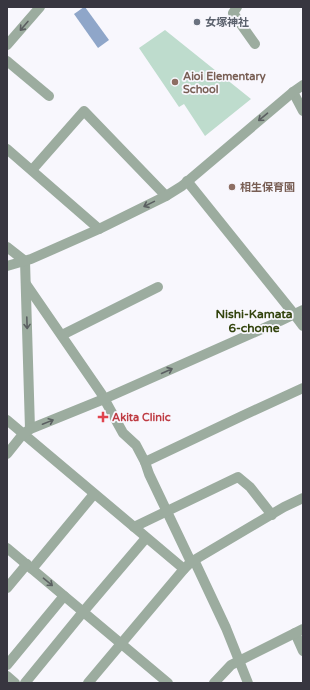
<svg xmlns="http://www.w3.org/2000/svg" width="310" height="690" font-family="'Varela Round','Noto Sans JP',sans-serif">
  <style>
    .green { fill: #bedccd }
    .water { fill: #8fa6c9 }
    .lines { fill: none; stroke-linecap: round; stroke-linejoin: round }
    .minor { stroke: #9cac9f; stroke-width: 10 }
    .oneway { stroke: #5b5f61 }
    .worship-dot { fill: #6b7280; stroke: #f8f7fd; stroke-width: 1.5 }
    .education-dot { fill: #8d6e63; stroke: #f8f7fd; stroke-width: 1.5 }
    .health-dot { fill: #e0444e; stroke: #f8f7fd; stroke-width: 1.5 }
    .labels { text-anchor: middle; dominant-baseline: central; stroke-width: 3.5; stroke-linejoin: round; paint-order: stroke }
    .worship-label { font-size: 11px; font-weight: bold; fill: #5b616d; stroke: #f8f7fd; text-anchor: start }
    .education-label { font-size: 11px; font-weight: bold; fill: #785e54; stroke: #f8f7fd; text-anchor: start }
    .health-label { font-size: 11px; font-weight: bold; fill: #be3a42; stroke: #f8f7fd; text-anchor: start }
    .neighbourhood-label { font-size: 12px; font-weight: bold; fill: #33440e; stroke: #f8f7fd }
  </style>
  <rect width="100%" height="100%" fill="#f8f7fd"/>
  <polygon class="green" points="165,30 251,99 205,136 184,104 179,107 139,48"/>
  <polygon class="water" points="84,7 85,7 109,40 98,48 74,14"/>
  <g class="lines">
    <g class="minor">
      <polyline points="237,7 233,13 255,44"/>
      <polyline points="7,45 40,7"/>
      <polyline points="7,61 49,96"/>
      <polyline points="293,92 303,111"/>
      <polyline points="7,149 99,229"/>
      <polyline points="32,170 84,111 166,196"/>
      <polyline points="187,181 294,314 303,326"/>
      <polyline points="7,247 25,261 30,429"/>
      <polyline points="7,266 31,259 99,229 166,196 182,186 293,92 303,85"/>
      <polyline points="26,284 101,393 123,433 136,445 145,462 149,474 191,562"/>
      <polyline points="62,335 158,287"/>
      <polyline points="7,420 184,569"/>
      <polyline points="7,454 23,434 30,429 104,399 280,321 303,310"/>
      <polyline points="145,462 242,416 303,388"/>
      <polyline points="134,527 238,477 250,487 272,515"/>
      <polyline points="7,548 168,683"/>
      <polyline points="194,560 226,628 248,683"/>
      <polyline points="32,569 94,494"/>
      <polyline points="7,588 27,564"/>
      <polyline points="295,633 303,651"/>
      <polyline points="7,665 64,596"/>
      <polyline points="7,676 15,683"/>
      <polyline points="25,683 83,612 146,538"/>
      <polyline points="88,683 184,569 191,562 284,507 303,498"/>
      <polyline points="214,683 231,665 303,629"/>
    </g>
  </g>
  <defs><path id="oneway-shaft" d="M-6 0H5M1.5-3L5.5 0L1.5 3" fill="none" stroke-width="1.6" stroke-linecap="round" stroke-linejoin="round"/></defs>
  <g class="oneway">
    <use href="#oneway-shaft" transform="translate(24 26) rotate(131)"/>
    <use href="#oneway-shaft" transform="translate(263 117) rotate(140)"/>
    <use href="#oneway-shaft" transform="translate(149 204) rotate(154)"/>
    <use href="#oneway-shaft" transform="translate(27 323) rotate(88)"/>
    <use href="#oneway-shaft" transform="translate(167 371) rotate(-24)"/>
    <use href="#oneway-shaft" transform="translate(48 422) rotate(-22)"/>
    <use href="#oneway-shaft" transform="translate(48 582) rotate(40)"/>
  </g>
  <circle class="worship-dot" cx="197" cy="22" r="4"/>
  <g class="education-dot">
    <circle cx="175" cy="82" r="4"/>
    <circle cx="232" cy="187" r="4"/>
  </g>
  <path class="health-dot" d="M101 411h4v4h4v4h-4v4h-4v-4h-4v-4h4z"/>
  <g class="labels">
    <g class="worship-label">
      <text x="205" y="22">女塚神社</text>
    </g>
    <g class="education-label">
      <text x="183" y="76">Aioi Elementary<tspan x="183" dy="13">School</tspan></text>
      <text x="240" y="187">相生保育園</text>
    </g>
    <g class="health-label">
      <text x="112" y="417">Akita Clinic</text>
    </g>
    <g class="neighbourhood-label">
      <text x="254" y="314">Nishi-Kamata<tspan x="254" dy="14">6-chome</tspan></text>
    </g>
  </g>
  <rect width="310" height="690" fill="none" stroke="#383640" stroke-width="16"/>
</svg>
